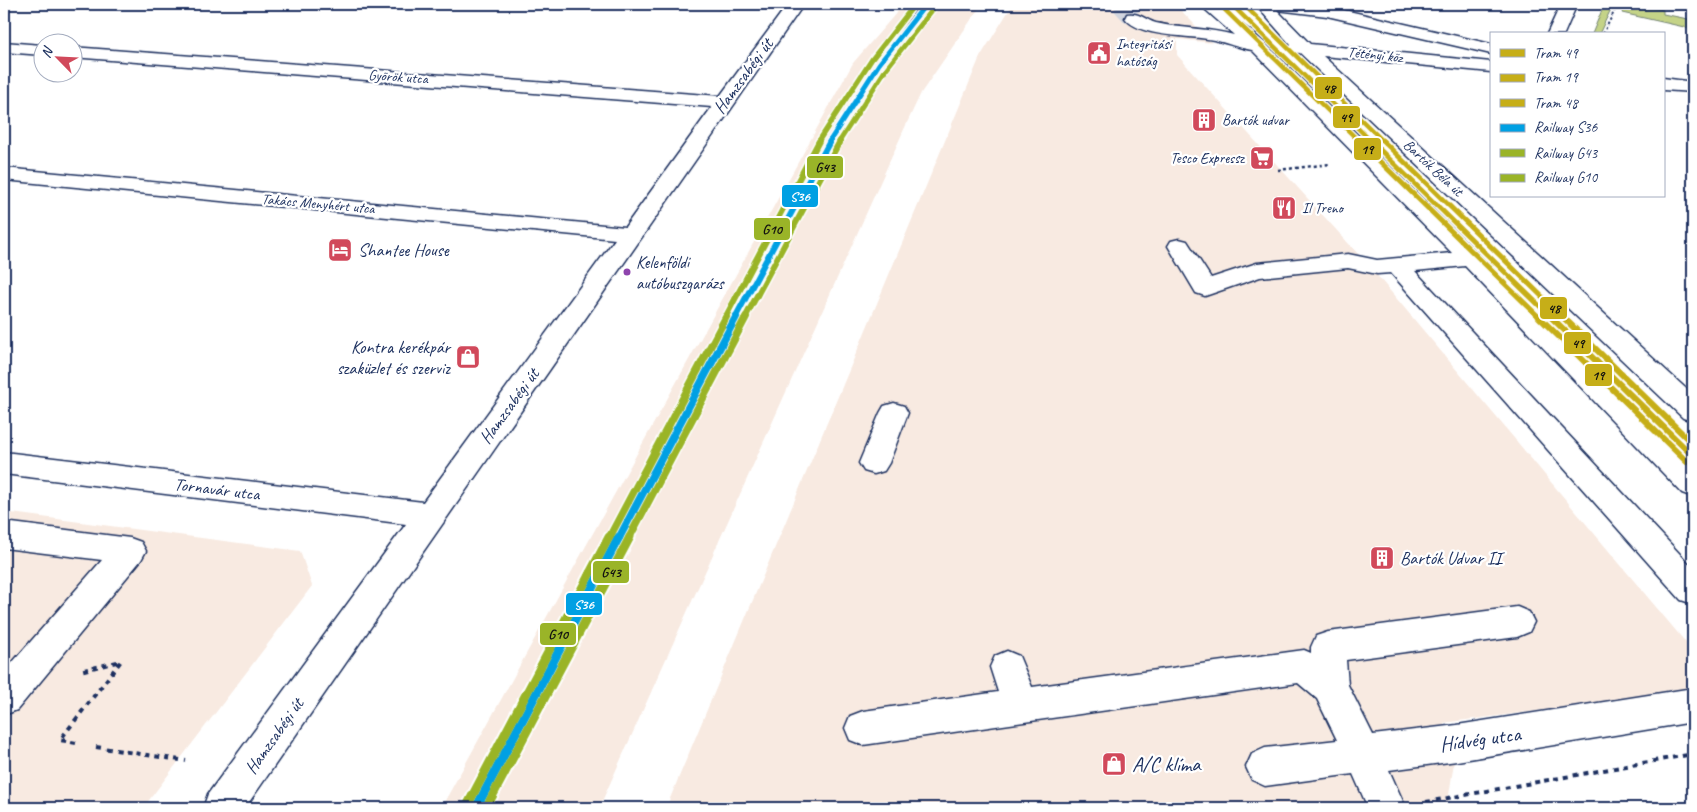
<svg xmlns="http://www.w3.org/2000/svg" width="1697" height="812" font-family="Caveat,sans-serif">
  <style>
    .built { fill: #f8eae1 }
    .green { fill: #c4d387; stroke: #708172 }
    .lines { fill: none; stroke-linecap: round; stroke-linejoin: round }
    .minor-tunnel { stroke: #d1d5df; stroke-width: 18; stroke-dasharray: 18 9; stroke-linecap: butt }
    .minor-casing { stroke: #1b2f5e; stroke-width: 3 }
    .major-casing { stroke: #1b2f5e; stroke-width: 3 }
    .path-far2 { stroke: #1b2f5e; stroke-width: 2; stroke-dasharray: 2.5 2.5; stroke-linecap: butt }
    .path-far1 { stroke: #1b2f5e; stroke-width: 2.5; stroke-dasharray: 3 3; stroke-linecap: butt }
    .path { stroke: #1b2f5e; stroke-width: 4; stroke-dasharray: 5 5; stroke-linecap: butt }
    .minor { fill: #fff; fill-rule: evenodd }
    .major { fill: #ffdd96; fill-rule: evenodd }
    .rail-casing { stroke: #1b2f5e; stroke-width: 4 }
    .rail { stroke: #fff; stroke-width: 2.5; stroke-dasharray: 8; stroke-linecap: butt }
    .rail-1-far3-casing { stroke: #fff; stroke-width: 8 }
    .rail-1-far2-casing { stroke: #fff; stroke-width: 9 }
    .rail-1-far1-casing { stroke: #fff; stroke-width: 11 }
    .rail-1-casing { stroke: #fff; stroke-width: 13 }
    .rail-2-far3-casing { stroke: #fff; stroke-width: 8 }
    .rail-2-far2-casing { stroke: #fff; stroke-width: 9 }
    .rail-2-far1-casing { stroke: #fff; stroke-width: 11 }
    .rail-2-casing { stroke: #fff; stroke-width: 13 }
    .rail-3-far3-casing { stroke: #fff; stroke-width: 8 }
    .rail-3-far2-casing { stroke: #fff; stroke-width: 9 }
    .rail-3-far1-casing { stroke: #fff; stroke-width: 11 }
    .rail-3-casing { stroke: #fff; stroke-width: 13 }
    .rail-1-far3 { stroke: #00a0e3; stroke-width: 5 }
    .rail-1-far2 { stroke: #00a0e3; stroke-width: 6 }
    .rail-1-far1 { stroke: #00a0e3; stroke-width: 8 }
    .rail-1 { stroke: #00a0e3; stroke-width: 9 }
    .rail-2-far3 { stroke: #9ab428; stroke-width: 5 }
    .rail-2-far2 { stroke: #9ab428; stroke-width: 6 }
    .rail-2-far1 { stroke: #9ab428; stroke-width: 8 }
    .rail-2 { stroke: #9ab428; stroke-width: 9 }
    .rail-3-far3 { stroke: #9ab428; stroke-width: 5 }
    .rail-3-far2 { stroke: #9ab428; stroke-width: 6 }
    .rail-3-far1 { stroke: #9ab428; stroke-width: 8 }
    .rail-3 { stroke: #9ab428; stroke-width: 9 }
    .tram-1-far2-casing { stroke: #fff; stroke-width: 7 }
    .tram-1-far1-casing { stroke: #fff; stroke-width: 8 }
    .tram-1-casing { stroke: #fff; stroke-width: 10 }
    .tram-2-far2-casing { stroke: #fff; stroke-width: 7 }
    .tram-2-far1-casing { stroke: #fff; stroke-width: 8 }
    .tram-2-casing { stroke: #fff; stroke-width: 10 }
    .tram-3-far2-casing { stroke: #fff; stroke-width: 7 }
    .tram-3-far1-casing { stroke: #fff; stroke-width: 8 }
    .tram-3-casing { stroke: #fff; stroke-width: 10 }
    .tram-1-far2 { stroke: #c6ae18; stroke-width: 4.5 }
    .tram-1-far1 { stroke: #c6ae18; stroke-width: 5 }
    .tram-1 { stroke: #c6ae18; stroke-width: 6 }
    .tram-2-far2 { stroke: #c6ae18; stroke-width: 4.5 }
    .tram-2-far1 { stroke: #c6ae18; stroke-width: 5 }
    .tram-2 { stroke: #c6ae18; stroke-width: 6 }
    .tram-3-far2 { stroke: #c6ae18; stroke-width: 4.5 }
    .tram-3-far1 { stroke: #c6ae18; stroke-width: 5 }
    .tram-3 { stroke: #c6ae18; stroke-width: 6 }
    .bus-dot { fill: #8e44ad; stroke: #fff; stroke-width: 2 }
    .labels { text-anchor: middle; dominant-baseline: central; stroke-width: 4.5; stroke-linejoin: round; paint-order: stroke }
    .far-poi-label { font-size: 15px; fill: #1b2f5e; stroke: #fff; text-anchor: start }
    .far-street-label { font-size: 15px; fill: #1b2f5e; stroke: #fff }
    .bus-label { font-size: 17px; fill: #1b2f5e; stroke: #fff; text-anchor: start }
    .street-label { font-size: 18px; fill: #1b2f5e; stroke: #fff }
    .poi-label { font-size: 18px; fill: #1b2f5e; stroke: #fff; text-anchor: start }
    .near-street-label { font-size: 21px; fill: #1b2f5e; stroke: #fff }
    .near-poi-label { font-size: 21px; fill: #1b2f5e; stroke: #fff; text-anchor: start }
    .line-badge { stroke: #fff; stroke-width: 2 }
    .badge-label { font-size: 14px; text-anchor: middle; font-weight: bold; fill: #fff }
    .pale-badge-label { font-size: 14px; text-anchor: middle; font-weight: bold; fill: #111 }
  </style>
  <rect width="100%" height="100%" fill="#fff"/>
  <filter id="ink" filterUnits="userSpaceOnUse"><feTurbulence type="fractalNoise" baseFrequency=".02" numOctaves="2"/><feDisplacementMap in="SourceGraphic" scale="10" xChannelSelector="R" yChannelSelector="G"/><feConvolveMatrix kernelMatrix="1 2 1 2 8 2 1 2 1" color-interpolation-filters="sRGB"/></filter>
  <g filter="url(#ink)">
    <g class="built">
      <polygon points="904,4 982,4 921,93 906,125 599,808 441,808 853,63"/>
      <polygon points="1013,4 1175,4 1212,43 1177,39 1177,55 1370,267 1693,651 1693,691 1443,723 1457,743 1447,808 666,808 980,57"/>
      <polygon points="4,512 300,551 312,586 143,808 4,808"/>
    </g>
    <g class="green">
      <polygon points="1625,4 1635,4 1663,10 1663,14 1693,20 1693,29 1622,13"/>
      <polygon points="1604,5 1612,7 1599,34 1592,34"/>
    </g>
    <g class="lines">
      <polyline class="minor-tunnel" points="1120,4 1133,18"/>
      <defs>
        <g id="minor">
          <polygon points="788,4 804,4 245,808 203,808 208,794 406,524 4,474 4,452 423,502 615,239 4,180 4,168 625,227 712,107 72,57 72,47 720,96"/>
          <path d="M 1199,4 L 1217,4 L 1265,43 L 1693,467 L 1693,497 L 1682,493 L 1465,266 L 1415,271 L 1693,568 L 1693,604 L 1681,600 L 1391,273 L 1377,274 L 1348,268 L 1260,277 L 1205,296 L 1196,293 L 1168,246 L 1171,241 L 1179,239 L 1187,241 L 1211,278 L 1257,263 L 1348,254 L 1377,260 L 1452,253 L 1252,50 C 1239,48 1227,43 1214,40 C 1191,35 1139,38 1125,18 L 1127,14 C 1139,12 1146,20 1156,23 C 1182,29 1209,28 1234,35 Z"/>
          <polygon points="1255,4 1311,4 1327,6 1491,44 1491,54 1327,16 1277,10 1310,44 1491,62 1491,72 1323,56 1693,395 1693,421 1683,418 1300,53 1292,52 1289,48 1291,45"/>
          <polygon points="1561,4 1577,4 1564,34 1547,34"/>
          <polygon points="4,42 42,45 42,55 4,52"/>
          <polygon points="1663,78 1693,82 1693,92 1663,90"/>
          <polygon points="894,403 904,406 908,413 889,463 884,471 874,474 864,471 859,463 880,413 884,406"/>
          <polygon points="4,522 130,538 141,542 146,551 141,560 17,710 4,715 4,672 102,560 4,548"/>
          <polygon points="1517,607 1529,612 1534,622 1529,632 1517,637 1346,660 1348,685 1373,735 1457,725 1693,688 1693,722 1457,761 1389,770 1406,808 1368,808 1353,774 1265,786 1252,780 1246,767 1252,754 1265,748 1337,740 1317,699 1298,683 863,745 850,740 845,728 850,716 863,711 998,692 990,667 995,656 1007,651 1019,656 1032,687 1304,650 1311,653 1311,647 1316,636 1328,632"/>
        </g>
        <polygon id="major" points="1678,4 1693,4 1693,10 1680,7"/>
      </defs>
      <use href="#minor" class="minor-casing"/>
      <use href="#major" class="major-casing"/>
      <polyline class="path-far2" points="1603,34 1618,4"/>
      <polyline class="path-far1" points="1278,170 1331,164"/>
      <g class="path">
        <polyline points="76,743 60,740 121,661 80,671"/>
        <polyline points="96,747 186,761"/>
        <polyline points="1426,802 1693,754"/>
      </g>
      <use href="#minor" class="minor"/>
      <use href="#major" class="major"/>
      <defs>
        <polyline id="rail" points="879,64 922,4"/>
      </defs>
      <use href="#rail" class="rail-casing"/>
      <use href="#rail" class="rail"/>
      <defs>
        <polyline id="rail-1-far3" points="829,142 879,64 926,4"/>
        <polyline id="rail-1-far2" points="735,318 830,141"/>
        <polyline id="rail-1-far1" points="619,538 736,317"/>
        <polyline id="rail-1" points="476,808 619,537"/>
        <polyline id="rail-2-far3" points="839,142 886,69 933,9"/>
        <polyline id="rail-2-far2" points="745,318 840,141"/>
        <polyline id="rail-2-far1" points="629,538 746,317"/>
        <polyline id="rail-2" points="486,808 630,537"/>
        <polyline id="rail-3-far3" points="818,142 872,59 915,4"/>
        <polyline id="rail-3-far2" points="725,318 819,141"/>
        <polyline id="rail-3-far1" points="609,538 726,317"/>
        <polyline id="rail-3" points="468,804 609,537"/>
      </defs>
      <use href="#rail-1-far3" class="rail-1-far3-casing"/>
      <use href="#rail-1-far2" class="rail-1-far2-casing"/>
      <use href="#rail-1-far1" class="rail-1-far1-casing"/>
      <use href="#rail-1" class="rail-1-casing"/>
      <use href="#rail-2-far3" class="rail-2-far3-casing"/>
      <use href="#rail-2-far2" class="rail-2-far2-casing"/>
      <use href="#rail-2-far1" class="rail-2-far1-casing"/>
      <use href="#rail-2" class="rail-2-casing"/>
      <use href="#rail-3-far3" class="rail-3-far3-casing"/>
      <use href="#rail-3-far2" class="rail-3-far2-casing"/>
      <use href="#rail-3-far1" class="rail-3-far1-casing"/>
      <use href="#rail-3" class="rail-3-casing"/>
      <use href="#rail-1-far3" class="rail-1-far3"/>
      <use href="#rail-1-far2" class="rail-1-far2"/>
      <use href="#rail-1-far1" class="rail-1-far1"/>
      <use href="#rail-1" class="rail-1"/>
      <use href="#rail-2-far3" class="rail-2-far3"/>
      <use href="#rail-2-far2" class="rail-2-far2"/>
      <use href="#rail-2-far1" class="rail-2-far1"/>
      <use href="#rail-2" class="rail-2"/>
      <use href="#rail-3-far3" class="rail-3-far3"/>
      <use href="#rail-3-far2" class="rail-3-far2"/>
      <use href="#rail-3-far1" class="rail-3-far1"/>
      <use href="#rail-3" class="rail-3"/>
      <defs>
        <polyline id="tram-1-far2" points="1231,4 1372,142"/>
        <polyline id="tram-1-far1" points="1371,141 1552,318"/>
        <polyline id="tram-1" points="1551,317 1693,456"/>
        <polyline id="tram-2-far2" points="1225,10 1360,142"/>
        <polyline id="tram-2-far1" points="1359,141 1540,318"/>
        <polyline id="tram-2" points="1539,317 1687,462"/>
        <polyline id="tram-3-far2" points="1243,4 1384,142"/>
        <polyline id="tram-3-far1" points="1383,141 1564,318"/>
        <polyline id="tram-3" points="1563,317 1693,444"/>
      </defs>
      <use href="#tram-1-far2" class="tram-1-far2-casing"/>
      <use href="#tram-1-far1" class="tram-1-far1-casing"/>
      <use href="#tram-1" class="tram-1-casing"/>
      <use href="#tram-2-far2" class="tram-2-far2-casing"/>
      <use href="#tram-2-far1" class="tram-2-far1-casing"/>
      <use href="#tram-2" class="tram-2-casing"/>
      <use href="#tram-3-far2" class="tram-3-far2-casing"/>
      <use href="#tram-3-far1" class="tram-3-far1-casing"/>
      <use href="#tram-3" class="tram-3-casing"/>
      <use href="#tram-1-far2" class="tram-1-far2"/>
      <use href="#tram-1-far1" class="tram-1-far1"/>
      <use href="#tram-1" class="tram-1"/>
      <use href="#tram-2-far2" class="tram-2-far2"/>
      <use href="#tram-2-far1" class="tram-2-far1"/>
      <use href="#tram-2" class="tram-2"/>
      <use href="#tram-3-far2" class="tram-3-far2"/>
      <use href="#tram-3-far1" class="tram-3-far1"/>
      <use href="#tram-3" class="tram-3"/>
    </g>
  </g>
  <defs>
    <symbol id="civic-square" viewBox="-11 -11 22 22"><rect x="-9" y="-9" width="18" height="18" rx="4" fill="#d1495b" stroke="#fff"/><path d="M-.6-6.5H3V-4.5H.6V-3L4-1V1h2V6H-6V1h2V-1L-.6-3ZM-1.2 2.5V6h2.4V2.5Z" fill="#fff"/></symbol>
    <symbol id="building-square" viewBox="-11 -11 22 22"><rect x="-9" y="-9" width="18" height="18" rx="4" fill="#d1495b" stroke="#fff"/><path d="M-4-6H4V6H1V3H-1V6H-4ZM-2.5-4.3h1.7v1.8h-1.7ZM.8-4.3h1.7v1.8H.8ZM-2.5-1h1.7V.8h-1.7ZM.8-1h1.7V.8H.8Z" fill="#fff"/></symbol>
    <symbol id="supermarket-square" viewBox="-11 -11 22 22"><rect x="-9" y="-9" width="18" height="18" rx="4" fill="#d1495b" stroke="#fff"/><path d="M-6-5.5h2.5l.6 2H6L4.5 2H-2.5L-4.4-4H-6ZM-1.5 3.2a1.3 1.3 0 1 0 .1 0ZM3 3.2a1.3 1.3 0 1 0 .1 0Z" fill="#fff"/></symbol>
    <symbol id="restaurant-square" viewBox="-11 -11 22 22"><rect x="-9" y="-9" width="18" height="18" rx="4" fill="#d1495b" stroke="#fff"/><path d="M-5-6h1v4h1v-4h1v4h1v-4h1v5L-1.5 .5V6h-2V.5L-5-1ZM5-6V6H3V1.5H1.5Q1.5-4 5-6Z" fill="#fff"/></symbol>
    <symbol id="hotel-square" viewBox="-11 -11 22 22"><rect x="-9" y="-9" width="18" height="18" rx="4" fill="#d1495b" stroke="#fff"/><path d="M-6-4.5h1.5V1H6V5H4.5V3h-9V5H-6ZM-4 0a1.8 1.8 0 1 1 3.6 0ZM.5 0V-2.5h3Q6-2.5 6 0Z" fill="#fff"/></symbol>
    <symbol id="shop-square" viewBox="-11 -11 22 22"><rect x="-9" y="-9" width="18" height="18" rx="4" fill="#d1495b" stroke="#fff"/><path d="M-5-2.5h2.3a2.7 3.5 0 0 1 5.4 0H5L5.5 6h-11ZM-1.5-2.5h3a1.5 2.3 0 0 0-3 0Z" fill="#fff"/></symbol>
  </defs>
  <g fill-rule="evenodd">
    <use href="#civic-square" x="1085" y="39" width="28" height="28"/>
    <use href="#building-square" x="1190" y="106" width="28" height="28"/>
    <use href="#supermarket-square" x="1248" y="144" width="28" height="28"/>
    <use href="#restaurant-square" x="1270" y="194" width="28" height="28"/>
    <use href="#hotel-square" x="326" y="236" width="28" height="28"/>
    <use href="#shop-square" x="454" y="343" width="28" height="28"/>
    <use href="#building-square" x="1368" y="544" width="28" height="28"/>
    <use href="#shop-square" x="1100" y="750" width="28" height="28"/>
  </g>
  <circle class="bus-dot" cx="627" cy="272" r="4.5"/>
  <g class="labels">
    <g class="far-poi-label">
      <text x="1116" y="44">Integritási<tspan x="1116" dy="17">hatóság</tspan></text>
      <text x="1222" y="120">Bartók udvar</text>
      <text x="1244" y="158" text-anchor="end">Tesco Expressz</text>
      <text x="1302" y="208">Il Treno</text>
    </g>
    <g class="far-street-label">
      <text transform="translate(1375 55) rotate(6)">Tétényi köz</text>
      <text transform="translate(398 77) rotate(4)">Györök utca</text>
      <text transform="translate(1433 168) rotate(43)">Bartók Béla út</text>
      <text transform="translate(318 204) rotate(5)">Takács Menyhért utca</text>
    </g>
    <g class="bus-label">
      <text x="636" y="262">Kelenföldi<tspan x="636" dy="21">autóbuszgarázs</tspan></text>
    </g>
    <g class="street-label">
      <text transform="translate(743 76) rotate(-54)">Hamzsabégi út</text>
      <text transform="translate(509 406) rotate(-54)">Hamzsabégi út</text>
      <text transform="translate(217 489) rotate(7)">Tornavár utca</text>
      <text transform="translate(274 736) rotate(-55)">Hamzsabégi út</text>
    </g>
    <g class="poi-label">
      <text x="358" y="250">Shantee House</text>
      <text x="450" y="347" text-anchor="end">Kontra kerékpár<tspan x="450" dy="21">szaküzlet és szerviz</tspan></text>
      <text x="1400" y="558">Bartók Udvar II</text>
    </g>
    <g class="near-street-label">
      <text transform="translate(1480 739) rotate(-8)">Hídvég utca</text>
    </g>
    <g class="near-poi-label">
      <text x="1132" y="764">A/C klíma</text>
    </g>
  </g>
  <g class="line-badge">
    <rect x="1314" y="76" width="29" height="24" rx="5" fill="#c6ae18"/>
    <rect x="1332" y="105" width="29" height="24" rx="5" fill="#c6ae18"/>
    <rect x="1353" y="137" width="29" height="24" rx="5" fill="#c6ae18"/>
    <rect x="806" y="155" width="38" height="24" rx="5" fill="#9ab428"/>
    <rect x="781" y="184" width="38" height="24" rx="5" fill="#00a0e3"/>
    <rect x="753" y="217" width="38" height="24" rx="5" fill="#9ab428"/>
    <rect x="1539" y="296" width="29" height="24" rx="5" fill="#c6ae18"/>
    <rect x="1563" y="331" width="29" height="24" rx="5" fill="#c6ae18"/>
    <rect x="1584" y="363" width="29" height="24" rx="5" fill="#c6ae18"/>
    <rect x="592" y="560" width="38" height="24" rx="5" fill="#9ab428"/>
    <rect x="565" y="592" width="38" height="24" rx="5" fill="#00a0e3"/>
    <rect x="539" y="622" width="38" height="24" rx="5" fill="#9ab428"/>
  </g>
  <g class="badge-label">
    <text x="800" y="201">S36</text>
    <text x="584" y="609">S36</text>
  </g>
  <g class="pale-badge-label">
    <text x="1329" y="93">48</text>
    <text x="1346" y="122">49</text>
    <text x="1367" y="154">19</text>
    <text x="825" y="172">G43</text>
    <text x="772" y="234">G10</text>
    <text x="1554" y="313">48</text>
    <text x="1578" y="348">49</text>
    <text x="1598" y="380">19</text>
    <text x="611" y="577">G43</text>
    <text x="558" y="639">G10</text>
  </g>
  <rect width="1697" height="812" fill="none" stroke="#fff" stroke-width="20"/>
  <rect x="10" y="10" width="1677" height="792" fill="none" stroke="#1b2f5e" stroke-width="2" filter="url(#ink)"/>
  <rect x="1490" y="32" width="175" height="165" fill="#ffffff" stroke="#a4acbf"/>
  <rect x="1500" y="49" width="25" height="8" fill="#c6ae18" stroke="#a4acbf"/>
  <text x="1534" y="58" font-size="15" fill="#1b2f5e">Tram 49</text>
  <rect x="1500" y="74" width="25" height="8" fill="#c6ae18" stroke="#a4acbf"/>
  <text x="1534" y="82" font-size="15" fill="#1b2f5e">Tram 19</text>
  <rect x="1500" y="99" width="25" height="8" fill="#c6ae18" stroke="#a4acbf"/>
  <text x="1534" y="108" font-size="15" fill="#1b2f5e">Tram 48</text>
  <rect x="1500" y="124" width="25" height="8" fill="#00a0e3" stroke="#a4acbf"/>
  <text x="1534" y="132" font-size="15" fill="#1b2f5e">Railway S36</text>
  <rect x="1500" y="149" width="25" height="8" fill="#9ab428" stroke="#a4acbf"/>
  <text x="1534" y="158" font-size="15" fill="#1b2f5e">Railway G43</text>
  <rect x="1500" y="174" width="25" height="8" fill="#9ab428" stroke="#a4acbf"/>
  <text x="1534" y="182" font-size="15" fill="#1b2f5e">Railway G10</text>
  <g transform="translate(58 58) rotate(294)"><circle r="24" fill="#ffffff" stroke="#a4acbf"/>
  <path d="M0-4L9 19L0 12L-9 19Z" fill="#d1495b"/>
  <text y="-8" font-size="14" font-weight="bold" text-anchor="middle" fill="#1b2f5e">N</text>
  </g>
</svg>
